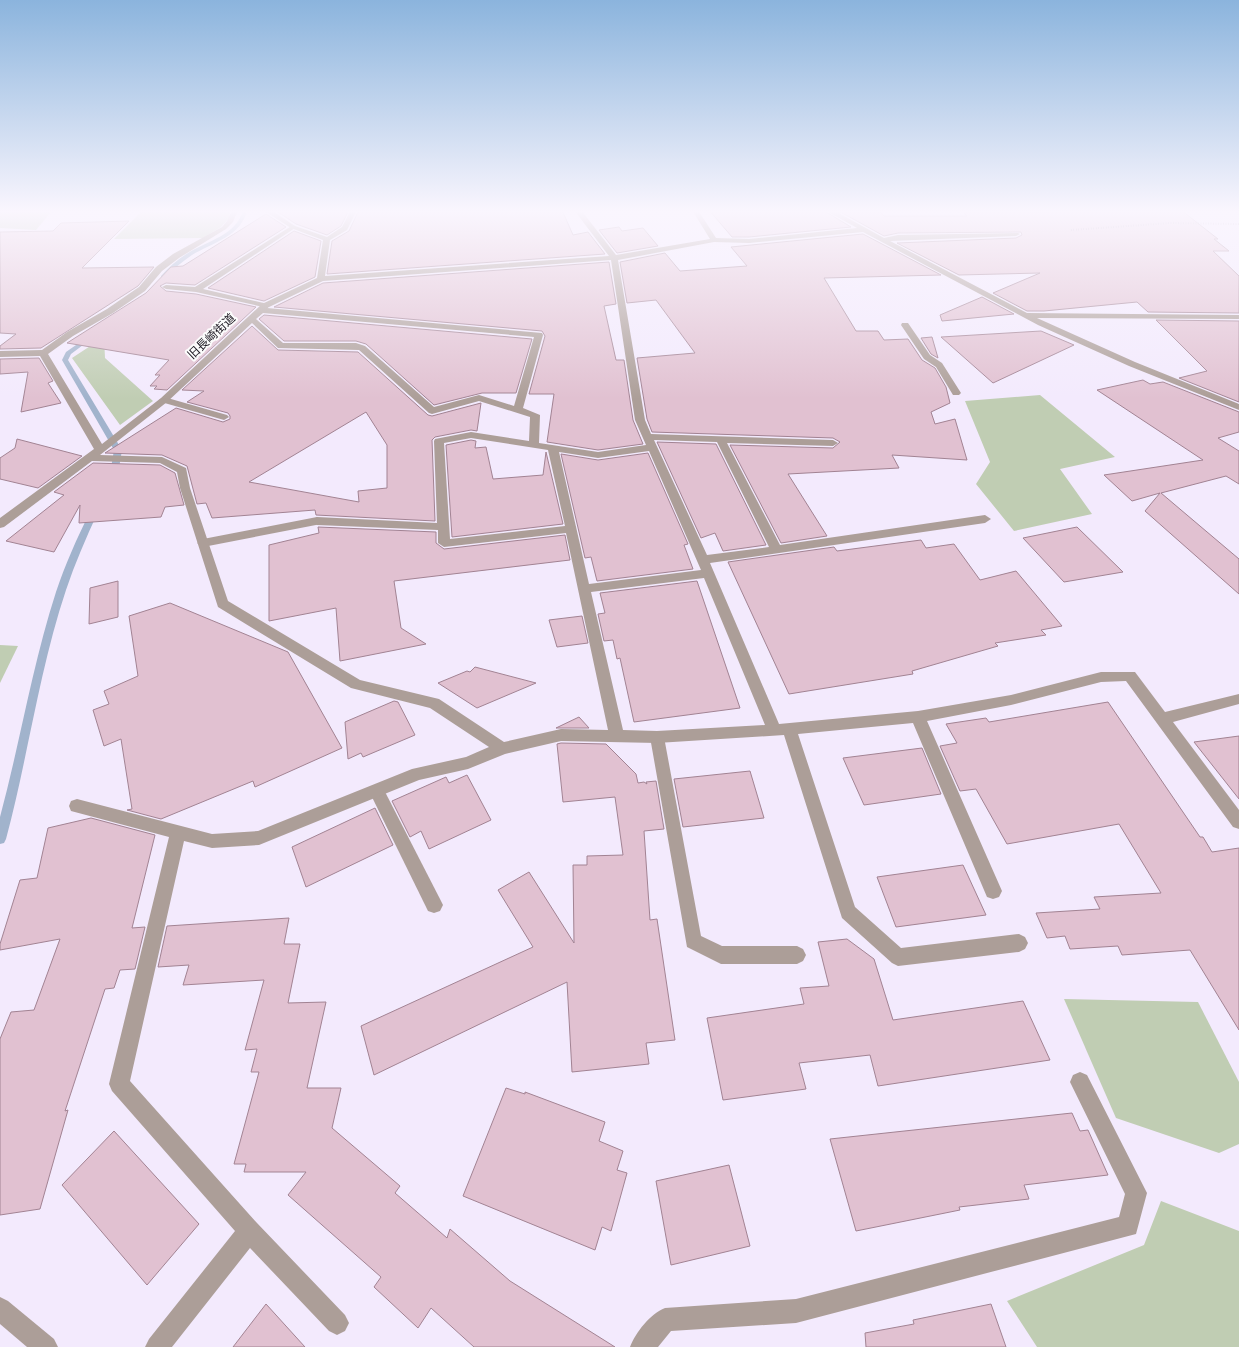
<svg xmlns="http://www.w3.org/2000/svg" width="1239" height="1347" font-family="'PT Sans','Noto Sans JP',sans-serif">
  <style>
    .green { fill: #c0cdb3 }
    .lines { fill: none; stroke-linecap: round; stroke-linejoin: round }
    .stream { fill: #a1b3cc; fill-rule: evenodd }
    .building { fill: #e1c1d1; stroke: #a28393; fill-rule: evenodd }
    .path { stroke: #7b7482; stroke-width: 2; stroke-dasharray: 0.5 2; stroke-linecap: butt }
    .service { fill: #ac9e98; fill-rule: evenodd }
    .minor { fill: #ac9e98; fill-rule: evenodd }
    .labels { text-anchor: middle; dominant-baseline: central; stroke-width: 4; stroke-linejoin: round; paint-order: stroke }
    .far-street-label { font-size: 12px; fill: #18131d; stroke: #fcfcfc }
  </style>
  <rect width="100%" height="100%" fill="#f3eafd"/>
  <g class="green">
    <polygon points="0,210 51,212 36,230 0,228"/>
    <polygon points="143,210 229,210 230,217 221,227 203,238 114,239"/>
    <polygon points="104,337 105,358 153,401 120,425 72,358"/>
    <polygon points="1040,395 1115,457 1060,469 1092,514 1014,531 976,484 990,462 965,401"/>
    <polygon points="0,645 18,646 0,683"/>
    <polygon points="1064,999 1198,1002 1239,1082 1239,1144 1219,1153 1116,1118"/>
    <polygon points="1161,1201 1239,1231 1239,1347 1037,1347 1007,1301 1144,1245"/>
  </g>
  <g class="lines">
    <g class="stream">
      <path d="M 243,210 L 247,210 C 242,236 212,243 192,255 C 182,262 173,269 165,278 L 161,278 L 161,276 C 169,267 178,259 188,253 C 207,241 237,235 243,210 Z"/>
      <polygon points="89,336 91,337 91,339 71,354 68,360 122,450 119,468 114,478 111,478 107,476 111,468 114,450 62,360 66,352"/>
      <path d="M 94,509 L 98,512 C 86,538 75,563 66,590 C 39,671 28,757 6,839 L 4,843 L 0,844 L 0,817 C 20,743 32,666 56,592 C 65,565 77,538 90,512 Z"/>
    </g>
  </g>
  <g class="building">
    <polygon points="275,210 349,210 341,226 327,235 296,224"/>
    <polygon points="359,210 562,210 573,235 588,232 605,254 327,274 332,241 349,231"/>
    <polygon points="709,210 823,210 851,227 749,237 732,237"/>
    <polygon points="837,210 879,210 884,216 967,216 961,210 1026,210 1028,212 1181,210 1218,239 1214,239 1229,251 1213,251 1239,276 1239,313 1148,312 1137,302 1044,311 1027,311 993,293 1040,273 959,275 897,243 1016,238 1022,235 1021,232 898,233 884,236"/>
    <polygon points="266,214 286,227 195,285 166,283 160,286 166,291 196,294 256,307 167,390 154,389 157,386 150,386 160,375 155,375 169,360 67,343 146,293 171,267 183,266"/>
    <polygon points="129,221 82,268 154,267 138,286 41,348 0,349 0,346 16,334 0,333 0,232 53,231 61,223"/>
    <polygon points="619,227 622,231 643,228 658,246 617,253 599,230"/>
    <polygon points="294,231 321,241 315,277 264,301 208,288"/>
    <polygon points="863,234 941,275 824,278 856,331 878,331 884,340 908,339 922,360 935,368 946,387 950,403 931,412 935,424 955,419 967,460 892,455 899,468 788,474 827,536 781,543 730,445 833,448 840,442 833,438 652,432 647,419 637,358 695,353 656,300 627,303 620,262 665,253 680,271 747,266 731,247"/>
    <polygon points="609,262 616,304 604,306 616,360 624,360 633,420 643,444 598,450 547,442 554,394 529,394 545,336 542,331 274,307 323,283"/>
    <polygon points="982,297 1014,314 942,321 940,315"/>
    <polygon points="264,315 532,339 516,393 482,393 434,405 366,344 356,341 284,341 259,319"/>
    <polygon points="1156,320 1239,321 1239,402 1179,378 1207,371"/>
    <path d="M 252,326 L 278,350 L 358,352 L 428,415 L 432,416 L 481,403 L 477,431 L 471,430 L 435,437 L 432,440 L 435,521 L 316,515 L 315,510 L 212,518 L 206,503 L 197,504 L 187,466 L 162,455 L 105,453 L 176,408 L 223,422 L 230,419 L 230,416 L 228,413 L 187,402 L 204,391 L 182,390 ZM 366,412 L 387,445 L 387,488 L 358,491 L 359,502 L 249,482 Z"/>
    <polygon points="1041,331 1074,345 993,383 941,337"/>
    <polygon points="932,337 938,358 931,354 921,338"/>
    <polygon points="39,358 53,381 48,383 61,403 21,412 28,372 0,374 0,359"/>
    <polygon points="1143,380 1150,384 1163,382 1239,412 1239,432 1218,438 1239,451 1239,484 1226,476 1161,493 1239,559 1239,594 1145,511 1160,493 1132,501 1104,475 1203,460 1097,390"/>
    <polygon points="17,439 82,456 38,488 0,479 0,458 15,448"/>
    <polygon points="471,440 476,441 475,448 486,447 493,479 543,475 546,452 563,524 452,537 446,445"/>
    <polygon points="657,442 716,444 766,545 723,551 715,533 701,538"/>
    <polygon points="648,453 688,544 684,545 693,569 597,581 591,557 585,558 561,454 598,460"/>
    <polygon points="93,463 160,465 175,473 184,505 165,507 161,517 79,523 80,505 54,552 6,541 64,495 54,492"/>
    <polygon points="318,527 436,532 436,543 444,549 565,535 570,560 394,581 401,628 426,644 340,661 336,608 269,621 269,545 319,533"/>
    <polygon points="1077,527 1123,572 1064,582 1023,538"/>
    <polygon points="921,540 926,548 954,544 980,580 1016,571 1062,626 1041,630 1046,635 995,643 998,646 912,671 913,674 789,694 728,562 834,547 837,551"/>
    <polygon points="118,581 118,617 89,624 90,588"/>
    <polygon points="697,581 740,708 634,722 620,658 617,659 613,640 604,641 598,614 605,613 600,593"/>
    <polygon points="170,603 288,652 342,748 255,787 253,781 161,819 127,810 132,809 121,739 104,746 93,710 109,704 104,691 138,676 129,616"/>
    <polygon points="582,616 588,643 557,647 549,620"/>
    <polygon points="475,667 536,683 477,708 438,683 467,671 470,672"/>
    <polygon points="394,701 398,702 415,735 363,757 361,753 348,759 345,722"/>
    <polygon points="1108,702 1200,837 1203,837 1212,852 1239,848 1239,1030 1190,950 1122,955 1118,946 1070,949 1065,936 1047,938 1036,913 1100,909 1094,897 1161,893 1119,824 1007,844 976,789 960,791 940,746 957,743 946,724 986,718 989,722"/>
    <polygon points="579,717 589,728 556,728"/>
    <polygon points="1239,736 1239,799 1194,742"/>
    <polygon points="561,743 606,744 636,774 638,783 644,782 647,784 646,782 656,781 664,829 644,831 650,920 657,919 675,1040 646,1043 649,1064 572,1072 567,982 374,1075 361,1026 533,947 498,890 529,872 574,943 573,865 587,865 587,856 623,855 615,797 563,802 557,744"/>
    <polygon points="922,748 941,794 864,805 843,758"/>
    <polygon points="750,771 764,818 683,827 674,779"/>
    <polygon points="467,775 491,820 429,849 421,831 410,837 392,801 446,777 449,783"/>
    <polygon points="375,808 393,845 306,887 292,847"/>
    <polygon points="91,818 155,835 132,928 145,927 135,969 120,970 114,988 105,989 65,1111 68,1110 40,1209 0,1215 0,1039 11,1012 34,1010 60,939 0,950 0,944 20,880 37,878 48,828"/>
    <polygon points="963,865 986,915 896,927 877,877"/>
    <polygon points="289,918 284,944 300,944 288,1003 326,1002 307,1088 341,1088 332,1128 400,1186 395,1193 447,1238 450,1229 510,1281 615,1347 474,1347 431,1308 418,1328 374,1287 381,1277 288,1195 306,1172 244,1172 246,1164 234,1164 259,1072 251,1072 257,1049 245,1050 264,980 183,985 189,965 158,967 167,926"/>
    <polygon points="847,939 874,959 893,1020 1023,1001 1050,1060 878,1086 870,1055 799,1063 806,1089 723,1100 707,1018 804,1004 800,988 829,986 818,942"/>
    <polygon points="506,1088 525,1094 525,1092 605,1122 599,1141 623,1151 617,1170 627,1173 611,1231 602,1227 595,1250 463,1196"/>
    <polygon points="1072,1113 1080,1131 1088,1130 1108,1175 1024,1185 1029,1199 959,1207 960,1210 856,1231 830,1139"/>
    <polygon points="114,1131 199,1224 147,1285 62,1185"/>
    <polygon points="729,1165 750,1246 671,1265 656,1181"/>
    <polygon points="266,1304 305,1347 233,1347"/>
    <polygon points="991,1304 1006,1347 866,1347 865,1333 914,1324 913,1320"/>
  </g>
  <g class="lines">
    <polyline class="path" points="1071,230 1170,223 1239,224"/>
    <g class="service">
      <polygon points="293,225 296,227 295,228 203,289 268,304 268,308 196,292 166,289 162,287 166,285 195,287"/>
      <polygon points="902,323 908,323 930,355 942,363 961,393 959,395 953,395 936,367 924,359 901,325"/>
      <polygon points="164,397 227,415 229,417 224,420 161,402 159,400"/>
      <polygon points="317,517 323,521 321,524 203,547 197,543 203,539"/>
      <polygon points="657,731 662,733 664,737 701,936 722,946 797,946 803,949 806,955 803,961 797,964 721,964 687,947 650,737 652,733"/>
      <polygon points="377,784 382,786 440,899 443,905 440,911 434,913 428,911 369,791 372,786"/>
    </g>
    <g class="minor">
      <path d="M 232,210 L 238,210 L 233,222 L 226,229 L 179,258 L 162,271 L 145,291 L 113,313 L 73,336 L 48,354 L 102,444 L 161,398 L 262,304 L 317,278 L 323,240 L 291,228 L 263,210 L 271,210 L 295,226 L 327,237 L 342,227 L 351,210 L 357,210 L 347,230 L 330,240 L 325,276 L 609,256 L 574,210 L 581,210 L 616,255 L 710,239 L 692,210 L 698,210 L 716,238 L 749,239 L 857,228 L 825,210 L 833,210 L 884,238 L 898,235 L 1018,233 L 1020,234 L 1016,236 L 890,241 L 1027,313 L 1239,315 L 1239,319 L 1037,318 L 1135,362 L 1239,404 L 1239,410 L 1129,366 L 1038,325 L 863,232 L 749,243 L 714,242 L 618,260 L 645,420 L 651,434 L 833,440 L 838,443 L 833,446 L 727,443 L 780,545 L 985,515 L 991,519 L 985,523 L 710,563 L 779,724 L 918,711 L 1011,695 L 1101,672 L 1135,672 L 1165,712 L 1239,694 L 1239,704 L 1173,722 L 1239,810 L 1239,829 L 1233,827 L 1126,681 L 1101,682 L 1011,705 L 927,721 L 1002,891 L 999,897 L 993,899 L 987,897 L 913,723 L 798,734 L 855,907 L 901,948 L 1019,934 L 1025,937 L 1028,943 L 1025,949 L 1019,952 L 898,966 L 892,963 L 842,918 L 784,735 L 657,743 L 561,741 L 505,754 L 468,769 L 419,780 L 259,845 L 212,848 L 184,841 L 130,1081 L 257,1223 L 345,1315 L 349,1323 L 345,1331 L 337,1335 L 329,1331 L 250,1248 L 172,1347 L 145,1347 L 149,1339 L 235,1231 L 112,1091 L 109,1084 L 169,837 L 71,811 L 69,806 L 71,801 L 77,799 L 212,834 L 258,831 L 412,769 L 466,757 L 489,747 L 430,708 L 351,688 L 218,607 L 180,488 L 177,472 L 160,463 L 92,461 L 4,527 L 0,528 L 0,518 L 94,449 L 40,356 L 0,357 L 0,351 L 42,350 L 67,332 L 107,309 L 139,287 L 156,267 L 173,254 L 222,227 L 227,221 ZM 611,260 L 635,420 L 646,445 L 598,452 L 539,443 L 540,415 L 523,408 L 543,335 L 542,333 L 267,308 L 323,281 ZM 263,313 L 534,337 L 514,406 L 479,395 L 434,407 L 365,346 L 356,343 L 283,343 L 256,319 ZM 252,323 L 278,348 L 359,350 L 429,413 L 432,414 L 479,401 L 530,417 L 529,441 L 471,432 L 435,439 L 434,441 L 437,523 L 317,517 L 311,521 L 317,525 L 438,530 L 438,543 L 444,547 L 566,533 L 608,730 L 561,729 L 504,742 L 439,699 L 360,680 L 228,601 L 190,488 L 186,468 L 162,457 L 100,455 L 167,402 ZM 471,438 L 548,450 L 565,526 L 450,539 L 444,443 ZM 654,440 L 717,442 L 769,547 L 707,555 ZM 649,451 L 701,570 L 589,584 L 559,452 L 598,458 ZM 704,578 L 765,725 L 657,731 L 623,730 L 591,592 Z"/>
      <path d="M 1080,1072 L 1087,1075 L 1147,1193 L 1136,1234 L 796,1323 L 671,1331 L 658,1347 L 630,1347 C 636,1332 650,1314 665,1308 L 796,1299 L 1119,1217 L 1125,1194 L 1070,1082 L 1073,1075 Z"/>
      <polygon points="0,1297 8,1301 54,1339 58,1347 27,1347 0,1324"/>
    </g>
  </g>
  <linearGradient id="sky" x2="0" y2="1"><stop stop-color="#8bb4dd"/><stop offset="0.53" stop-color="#faf6fe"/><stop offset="1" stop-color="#faf6fe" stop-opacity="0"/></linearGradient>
  <rect width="1239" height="399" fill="url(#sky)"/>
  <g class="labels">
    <g class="far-street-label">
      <text transform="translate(211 336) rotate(-43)">旧長崎街道</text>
    </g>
  </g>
</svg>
